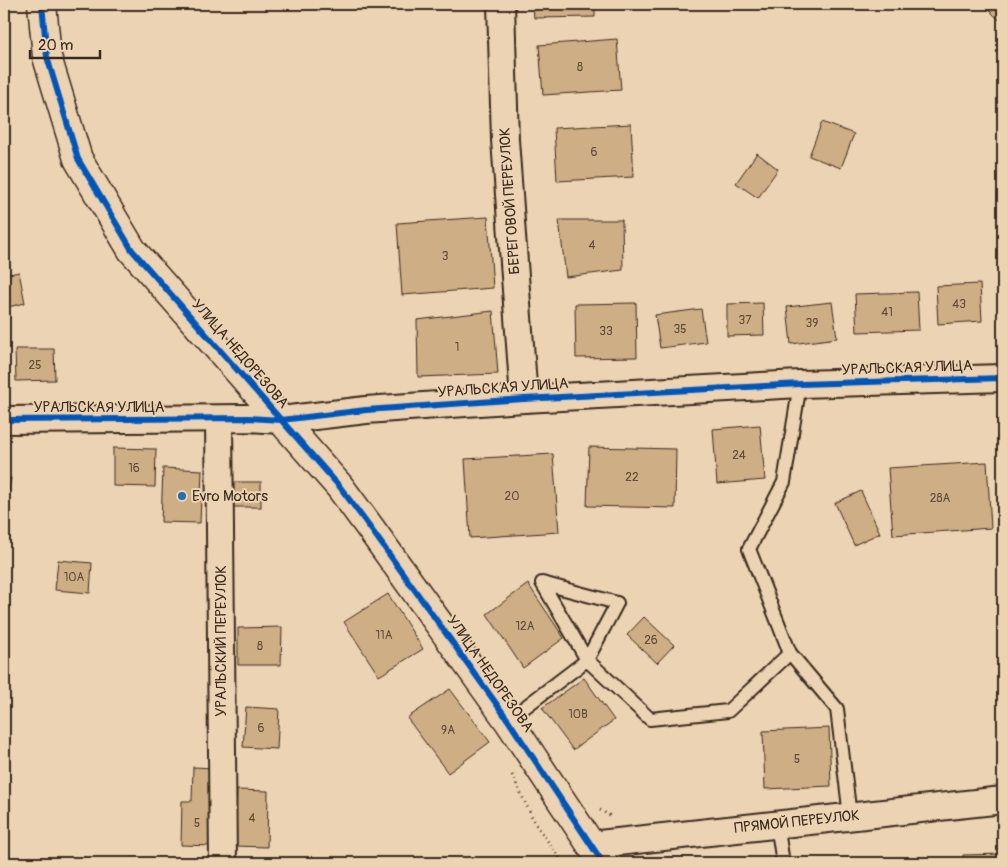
<svg xmlns="http://www.w3.org/2000/svg" width="1007" height="867" font-family="Pangolin,sans-serif">
  <style>
    .building { fill: #ceae85; stroke: #3b2a1e }
    .lines { fill: none; stroke-linecap: round; stroke-linejoin: round }
    .service-casing { stroke: #3b2a1e; stroke-width: 16 }
    .minor-casing { stroke: #3b2a1e; stroke-width: 30 }
    .tertiary-casing { stroke: #3b2a1e; stroke-width: 31 }
    .path { stroke: #3b2a1e; stroke-width: 3; stroke-dasharray: 1 4; stroke-linecap: butt }
    .service { stroke: #ecd3b3; stroke-width: 12 }
    .minor { stroke: #ecd3b3; stroke-width: 26 }
    .tertiary { stroke: #ecd3b3; stroke-width: 28 }
    .cycleway-casing { stroke: #ecd3b3; stroke-width: 9 }
    .cycleway { stroke: #0057b8; stroke-width: 6 }
    .poi-dot { fill: #1f6fb2; stroke: #ecd3b3; stroke-width: 2 }
    .labels { text-anchor: middle; dominant-baseline: central; stroke-width: 4; stroke-linejoin: round; paint-order: stroke }
    .number-label { font-size: 12px; fill: #604b38 }
    .street-label { font-size: 15px; fill: #3b2a1e; stroke: #ecd3b3 }
    .poi-label { font-size: 15px; fill: #3b2a1e; stroke: #ecd3b3; text-anchor: start }
  </style>
  <rect width="100%" height="100%" fill="#ecd3b3"/>
  <filter id="ink" filterUnits="userSpaceOnUse"><feTurbulence type="fractalNoise" baseFrequency=".02" numOctaves="2"/><feDisplacementMap in="SourceGraphic" scale="10" xChannelSelector="R" yChannelSelector="G"/><feConvolveMatrix kernelMatrix="1 2 1 2 8 2 1 2 1" color-interpolation-filters="sRGB"/></filter>
  <g filter="url(#ink)">
    <g class="building">
      <polygon points="533,4 595,4 595,17 534,18"/>
      <polygon points="983,4 1003,4 1003,24"/>
      <polygon points="4,11 8,41 4,42"/>
      <polygon points="617,39 621,90 543,95 539,45"/>
      <polygon points="822,122 854,134 841,168 809,156"/>
      <polygon points="631,124 634,177 557,181 554,128"/>
      <polygon points="757,153 778,169 758,198 736,183"/>
      <polygon points="488,217 493,288 402,295 397,223"/>
      <polygon points="559,220 622,220 623,270 566,277"/>
      <polygon points="19,272 25,303 4,308 4,275"/>
      <polygon points="980,284 982,321 938,324 936,286"/>
      <polygon points="917,292 919,330 857,332 855,294"/>
      <polygon points="832,302 837,338 791,344 787,307"/>
      <polygon points="636,303 637,357 576,358 575,304"/>
      <polygon points="763,303 764,335 727,336 727,304"/>
      <polygon points="701,309 706,342 660,348 655,315"/>
      <polygon points="493,311 498,374 418,377 417,320"/>
      <polygon points="15,349 54,349 55,380 16,381"/>
      <polygon points="760,425 765,480 717,484 713,429"/>
      <polygon points="589,447 676,449 675,508 587,506"/>
      <polygon points="113,448 156,449 155,487 113,486"/>
      <polygon points="553,454 559,532 470,538 465,459"/>
      <polygon points="987,462 991,528 893,535 888,468"/>
      <polygon points="163,468 202,470 200,523 161,522"/>
      <polygon points="4,478 11,478 6,506 4,506"/>
      <rect x="233" y="482" width="28" height="25"/>
      <polygon points="861,491 880,533 854,545 835,503"/>
      <polygon points="58,560 92,563 90,593 55,590"/>
      <polygon points="528,584 564,638 523,668 487,614"/>
      <polygon points="388,594 423,649 379,676 344,622"/>
      <polygon points="644,617 674,645 657,663 627,635"/>
      <polygon points="998,623 1003,623 1003,673 1000,673"/>
      <polygon points="282,627 281,665 238,665 238,628"/>
      <polygon points="584,678 614,720 573,750 542,708"/>
      <polygon points="450,689 490,742 448,773 407,718"/>
      <polygon points="246,707 279,709 277,749 243,747"/>
      <polygon points="829,728 831,786 765,789 763,731"/>
      <polygon points="193,767 215,768 213,846 181,845 182,801 192,801"/>
      <polygon points="237,790 268,791 267,847 235,846"/>
      <polygon points="1003,854 1003,863 963,863 963,855"/>
    </g>
    <g class="lines">
      <defs>
        <g id="service">
          <polyline points="800,384 784,482 749,549 790,653 837,709 850,816"/>
          <polyline points="508,720 587,660 542,583 617,603 587,660 650,719 728,711 790,653"/>
          <polyline points="777,824 783,863"/>
        </g>
        <g id="minor">
          <polyline points="501,4 505,140 524,399"/>
          <polyline points="219,419 223,863"/>
          <polyline points="4,420 248,418 281,420 366,410 524,399 800,384 1003,378"/>
          <polyline points="590,845 1003,800"/>
        </g>
        <polyline id="tertiary" points="42,4 47,57 78,159 132,250 340,487 371,529 508,720 603,863"/>
      </defs>
      <use href="#service" class="service-casing"/>
      <use href="#minor" class="minor-casing"/>
      <use href="#tertiary" class="tertiary-casing"/>
      <g class="path">
        <polyline points="512,775 535,823 563,863"/>
        <polyline points="600,810 612,817"/>
      </g>
      <use href="#service" class="service"/>
      <use href="#minor" class="minor"/>
      <use href="#tertiary" class="tertiary"/>
      <defs>
        <g id="cycleway">
          <polyline points="42,4 47,57 78,159 132,250 340,487 371,529 508,720 603,863"/>
          <polyline points="4,420 248,418 281,420 366,410 524,399 800,384 1003,378"/>
        </g>
      </defs>
      <use href="#cycleway" class="cycleway-casing"/>
      <use href="#cycleway" class="cycleway"/>
    </g>
  </g>
  <circle class="poi-dot" cx="182" cy="496" r="5"/>
  <g class="labels">
    <g class="number-label">
      <text x="580" y="67">8</text>
      <text x="594" y="152">6</text>
      <text x="592" y="245">4</text>
      <text x="445" y="256">3</text>
      <text x="959" y="304">43</text>
      <text x="887" y="312">41</text>
      <text x="745" y="320">37</text>
      <text x="812" y="323">39</text>
      <text x="680" y="329">35</text>
      <text x="606" y="331">33</text>
      <text x="457" y="347">1</text>
      <text x="35" y="365">25</text>
      <text x="739" y="455">24</text>
      <text x="134" y="468">16</text>
      <text x="632" y="477">22</text>
      <text x="512" y="496">20</text>
      <text x="940" y="498">28А</text>
      <text x="74" y="577">10А</text>
      <text x="525" y="626">12А</text>
      <text x="384" y="635">11А</text>
      <text x="651" y="640">26</text>
      <text x="260" y="646">8</text>
      <text x="578" y="714">10В</text>
      <text x="261" y="728">6</text>
      <text x="448" y="730">9А</text>
      <text x="797" y="759">5</text>
      <text x="252" y="818">4</text>
      <text x="197" y="823">5</text>
    </g>
    <g class="street-label">
      <text transform="translate(510 201) rotate(-94)">БЕРЕГОВОЙ ПЕРЕУЛОК</text>
      <text transform="translate(240 354) rotate(49)">УЛИЦА НЕДОРЕЗОВА</text>
      <text transform="translate(907 368) rotate(-2)">УРАЛЬСКАЯ УЛИЦА</text>
      <text transform="translate(503 388) rotate(-4)">УРАЛЬСКАЯ УЛИЦА</text>
      <text x="99" y="407">УРАЛЬСКАЯ УЛИЦА</text>
      <text transform="translate(221 641) rotate(-90)">УРАЛЬСКИЙ ПЕРЕУЛОК</text>
      <text transform="translate(490 674) rotate(55)">УЛИЦА НЕДОРЕЗОВА</text>
      <text transform="translate(797 822) rotate(-6)">ПРЯМОЙ ПЕРЕУЛОК</text>
    </g>
    <g class="poi-label">
      <text x="192" y="496">Evro Motors</text>
    </g>
  </g>
  <rect width="1007" height="867" fill="none" stroke="#ecd3b3" stroke-width="20"/>
  <rect x="10" y="10" width="987" height="847" fill="none" stroke="#3b2a1e" stroke-width="2" filter="url(#ink)"/>
  <path d="M30 50v8h70v-8" fill="none" stroke="#3b2a1e" stroke-width="2.5"/>
  <text x="38" y="50" font-size="15" fill="#3b2a1e" stroke="#ecd3b3" stroke-width="4" paint-order="stroke">20 m</text>
</svg>
